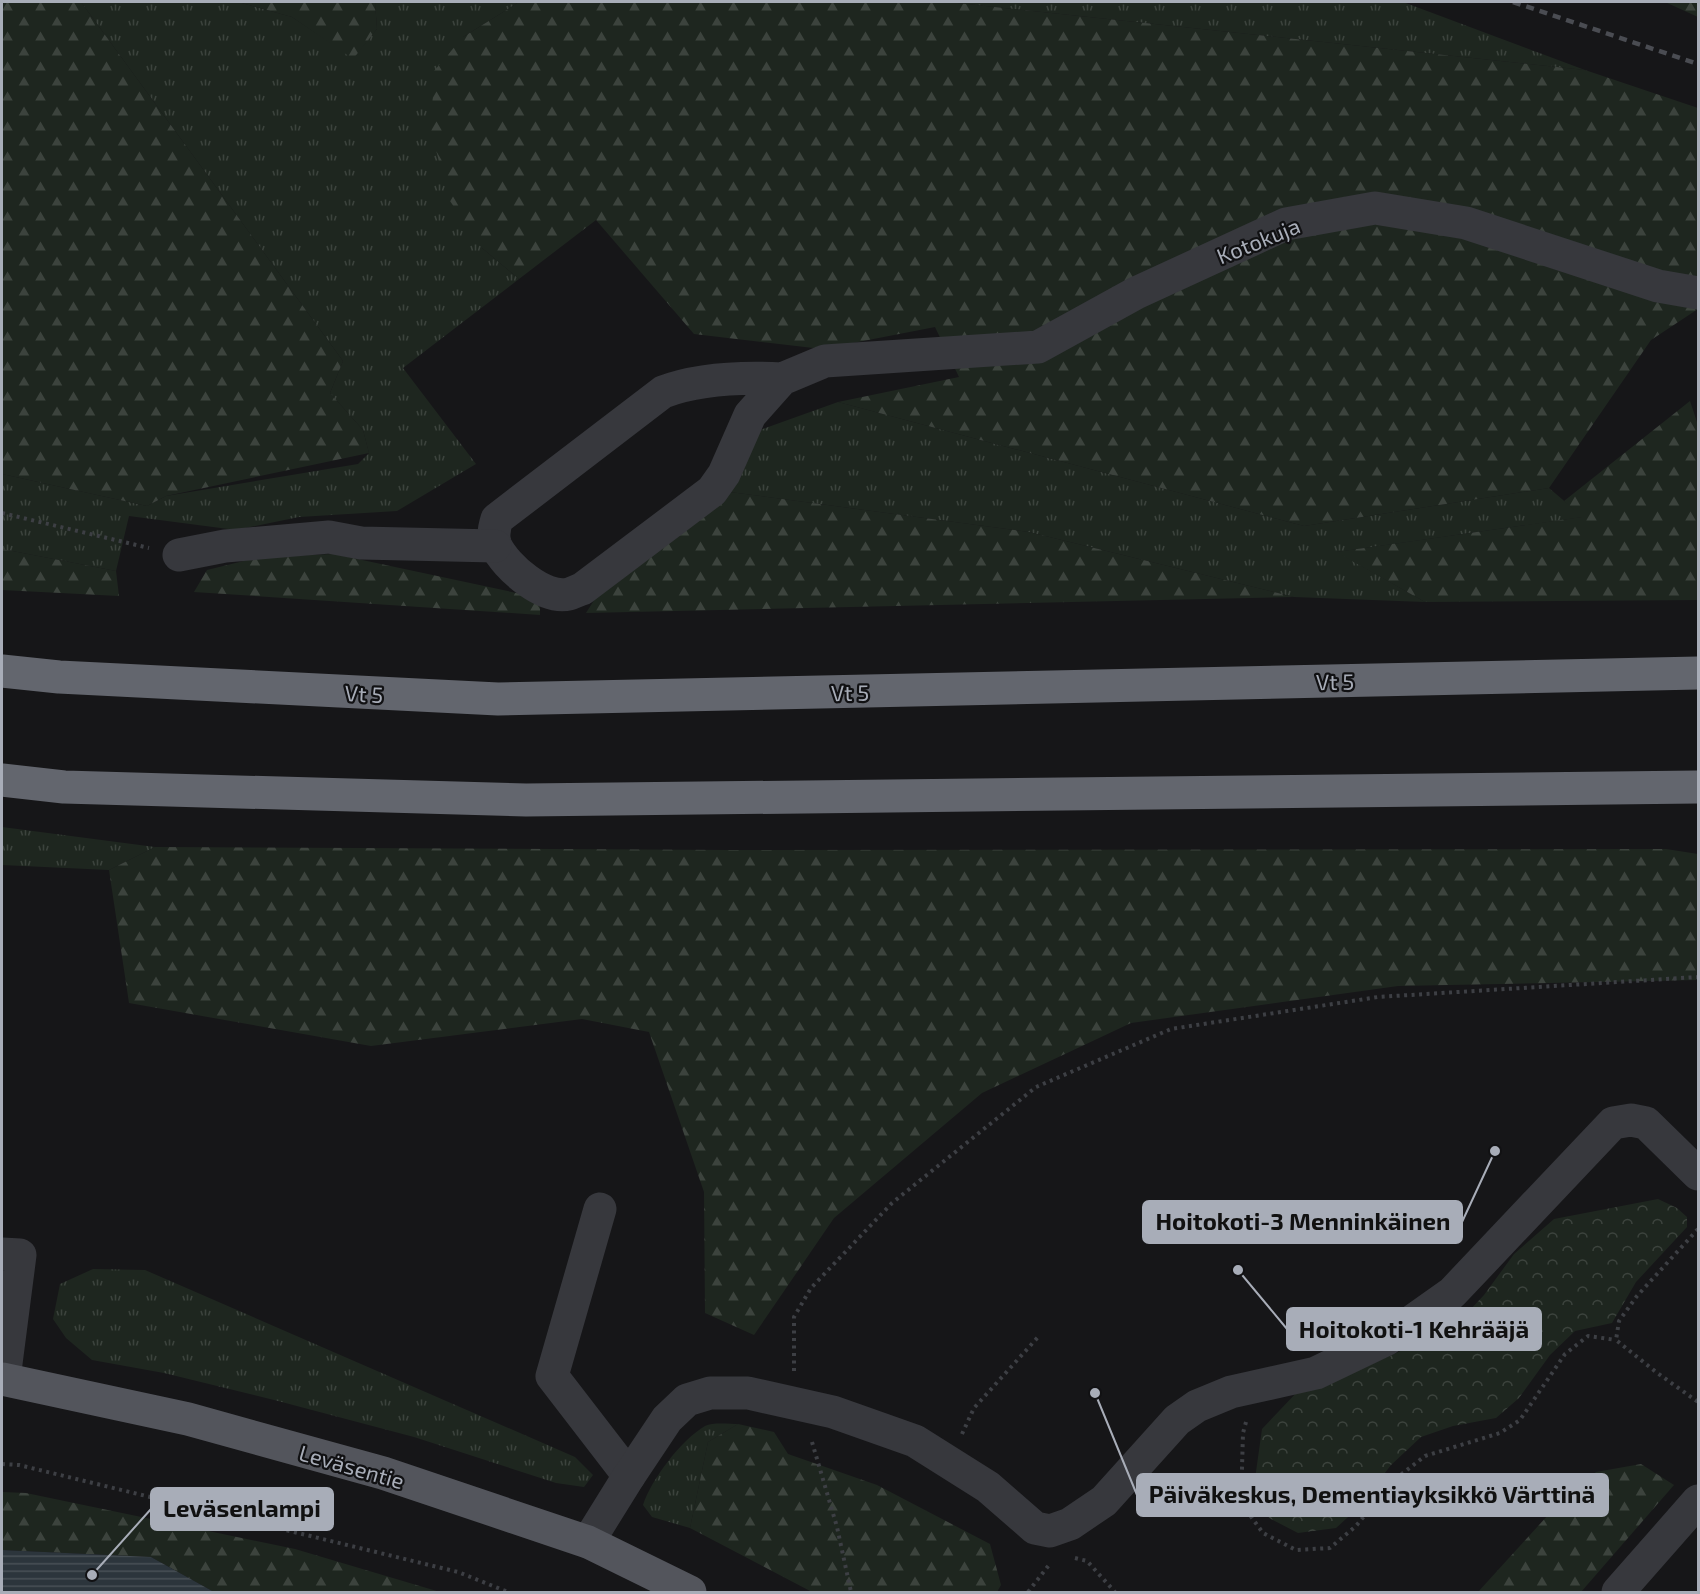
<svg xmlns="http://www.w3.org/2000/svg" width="1700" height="1594" font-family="'Exo 2',sans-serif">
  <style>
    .grass { fill: url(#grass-tufts) }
    .forest { fill: url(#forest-firs) }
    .park { fill: url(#park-crowns) }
    .water { fill: url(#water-rules) }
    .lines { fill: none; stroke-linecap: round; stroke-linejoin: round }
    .path { stroke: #3d3f44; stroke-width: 4; stroke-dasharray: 3 4.5; stroke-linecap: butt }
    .minor { stroke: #37383d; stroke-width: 33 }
    .major { stroke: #53555c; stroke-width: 33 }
    .highway { stroke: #63666e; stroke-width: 33 }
    .rail { stroke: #4a4c52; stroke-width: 4.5; stroke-dasharray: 8 6; stroke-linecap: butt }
    .labels { text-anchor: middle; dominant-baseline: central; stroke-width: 4.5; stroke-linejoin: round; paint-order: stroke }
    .street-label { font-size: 22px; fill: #a8adb8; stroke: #111113 }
    .leader { fill: none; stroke: #a8adb8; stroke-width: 2 }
    .callout-dot { fill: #a8adb8; stroke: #111113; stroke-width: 2 }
    .callout { fill: #a8adb8; stroke: #a8adb8; stroke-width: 2 }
    .callout-label { font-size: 24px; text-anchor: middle; font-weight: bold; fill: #111 }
  </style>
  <defs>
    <pattern id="grass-tufts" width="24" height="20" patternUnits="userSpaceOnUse" patternTransform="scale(1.5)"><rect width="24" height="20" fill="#1e261f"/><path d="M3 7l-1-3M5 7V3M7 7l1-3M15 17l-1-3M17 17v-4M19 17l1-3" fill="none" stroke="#3c433d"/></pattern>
    <pattern id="forest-firs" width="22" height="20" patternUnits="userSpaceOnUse" patternTransform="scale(1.5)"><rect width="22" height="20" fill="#1e261f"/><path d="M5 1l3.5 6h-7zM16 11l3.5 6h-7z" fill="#3c433d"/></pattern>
    <pattern id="park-crowns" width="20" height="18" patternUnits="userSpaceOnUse" patternTransform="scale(1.5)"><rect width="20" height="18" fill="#1e261f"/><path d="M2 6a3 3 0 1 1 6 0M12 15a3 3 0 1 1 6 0" fill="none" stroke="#3c433d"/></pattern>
    <pattern id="water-rules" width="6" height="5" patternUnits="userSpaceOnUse" patternTransform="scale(1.5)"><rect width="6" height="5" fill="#2c353c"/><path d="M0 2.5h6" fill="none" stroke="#485056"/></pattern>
  </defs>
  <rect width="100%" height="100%" fill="#161618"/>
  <g class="grass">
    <polygon points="81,2 238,2 292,17 353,58 377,29 375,2 519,2 463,37 482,248 519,279 403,368 476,464 397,511 299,517 236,530 129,516 116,571 2,549 2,474 147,506 166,496 358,464 369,453 363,430 330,393 343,361"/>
    <polygon points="948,2 1403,2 1585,70"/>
    <polygon points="838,402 1304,526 1549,488 1583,517 1337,552 1425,602 1294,597 1029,532 730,492 760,430"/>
    <polygon points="2,827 155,847 109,870 2,865"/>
    <polygon points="93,1269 145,1270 575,1457 593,1475 584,1487 556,1483 414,1437 278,1401 164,1373 92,1360 66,1338 53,1319 60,1284"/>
    <path d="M 738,1424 L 708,1442 L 690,1528 L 652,1517 L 643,1505 C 651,1480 681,1440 705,1426 C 713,1422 729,1424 738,1424 Z"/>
  </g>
  <g class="forest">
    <polygon points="2,2 81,2 343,361 330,393 363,430 369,453 166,496 147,506 2,474"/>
    <polygon points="238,2 375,2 377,29 353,59 292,17"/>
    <polygon points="519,2 948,2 1585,70 1698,108 1698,309 1651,340 1549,488 1304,526 838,402 959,377 935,327 822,349 694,334 596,220 519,279 482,248 450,201 431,132 434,71 463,37"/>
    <polygon points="1665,2 1698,2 1698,17"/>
    <polygon points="1690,401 1698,425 1698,600 1425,602 1336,552 1582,517 1564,501"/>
    <polygon points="730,492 1029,532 1294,597 586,613 598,594"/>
    <polygon points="2,549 116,571 119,596 2,590"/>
    <polygon points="334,554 540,598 540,615 194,592 207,570 260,557"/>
    <polygon points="155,847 730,850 1666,849 1698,854 1698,980 1398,986 1131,1023 982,1093 834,1218 754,1335 705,1313 704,1192 649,1032 582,1019 371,1046 129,1003 109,870"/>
    <polygon points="738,1424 774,1432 788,1454 877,1485 990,1544 1001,1585 997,1592 812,1592 690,1528 708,1442"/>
    <polygon points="1641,1464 1674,1485 1581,1592 1478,1592 1549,1514 1596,1472"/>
    <polygon points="2,1492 26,1493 295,1549 440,1592 214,1592 151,1557 2,1550"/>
  </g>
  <polygon class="park" points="1658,1199 1677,1208 1687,1217 1687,1227 1636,1282 1612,1323 1575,1331 1550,1355 1519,1398 1496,1418 1453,1426 1421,1437 1391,1465 1358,1508 1336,1528 1298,1533 1269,1518 1255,1479 1262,1429 1299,1390 1346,1376 1455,1326 1484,1295 1514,1254 1554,1219"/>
  <polygon class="water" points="2,1550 151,1557 214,1592 2,1592"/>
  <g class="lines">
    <g class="path">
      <polyline points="2,513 149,548"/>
      <polyline points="1698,1229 1637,1296 1619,1321 1616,1340 1656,1372 1698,1402"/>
      <polyline points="794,1371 794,1317 811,1288 892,1203 1036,1087 1171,1029 1378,997 1698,977"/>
      <polyline points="1246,1422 1243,1433 1241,1503 1263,1533 1296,1550 1330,1548 1356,1526 1394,1480 1425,1456 1500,1433 1520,1420 1565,1354 1588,1336 1616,1340"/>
      <polyline points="962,1434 974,1408 1039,1336"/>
      <polyline points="812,1442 837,1527 851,1592"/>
      <polyline points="2,1464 19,1465 458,1572 508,1592"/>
      <polyline points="1075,1558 1087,1561 1115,1592"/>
      <polyline points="1028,1592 1049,1565"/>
    </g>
    <g class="minor">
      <path d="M 782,379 C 743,377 700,378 663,392 L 497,519 C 494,528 492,537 496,546 C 506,567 544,600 569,594 C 573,593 578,590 582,589 L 712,491 L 724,474 L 750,415 L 782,379 L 825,361 L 1038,347 L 1136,293 L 1286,224 L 1375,208 L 1466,223 L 1658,286 L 1698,293"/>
      <polyline points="179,555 225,546 329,537 361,543 495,546"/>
      <polyline points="600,1209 552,1376 629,1476"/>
      <polyline points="2,1254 20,1255 4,1379"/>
      <polyline points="588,1542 629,1476 667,1419 687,1400 710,1393 748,1393 833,1412 915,1441 988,1487 1035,1528 1050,1531 1070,1524 1104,1501 1177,1420 1197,1406 1231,1392 1316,1373 1387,1339 1452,1293 1613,1123 1631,1120 1646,1123 1698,1174"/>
      <polyline points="1618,1592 1698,1501"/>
    </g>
    <polyline class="major" points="2,1379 188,1419 383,1473 588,1542 690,1592"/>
    <g class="highway">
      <polyline points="2,671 59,677 498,699 1698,673"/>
      <polyline points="2,780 64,787 526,800 1698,787"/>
    </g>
    <polyline class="rail" points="1513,2 1698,64"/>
  </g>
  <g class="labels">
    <g class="street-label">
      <text transform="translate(1258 240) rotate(-22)">Kotokuja</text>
      <text transform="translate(1335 681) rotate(-1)">Vt 5</text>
      <text transform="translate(850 692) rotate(-1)">Vt 5</text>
      <text transform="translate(364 693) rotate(3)">Vt 5</text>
      <text transform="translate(352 1466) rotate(16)">Leväsentie</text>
    </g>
  </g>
  <path class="leader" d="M1495 1151L1462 1222M1238 1270L1287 1329M1095 1393L1137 1495M92 1575L151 1509"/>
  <g class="callout-dot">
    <circle cx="1495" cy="1151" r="6"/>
    <circle cx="1238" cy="1270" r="6"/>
    <circle cx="1095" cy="1393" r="6"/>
    <circle cx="92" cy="1575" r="6"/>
  </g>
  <g class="callout">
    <rect x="1143" y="1201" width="319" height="42" rx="6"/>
    <rect x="1287" y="1308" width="254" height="42" rx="6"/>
    <rect x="1137" y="1474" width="471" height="42" rx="6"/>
    <rect x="151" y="1488" width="182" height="42" rx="6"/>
  </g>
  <g class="callout-label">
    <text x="1303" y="1230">Hoitokoti-3 Menninkäinen</text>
    <text x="1414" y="1338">Hoitokoti-1 Kehrääjä</text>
    <text x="1372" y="1503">Päiväkeskus, Dementiayksikkö Värttinä</text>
    <text x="242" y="1517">Leväsenlampi</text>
  </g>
  <rect width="1700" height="1594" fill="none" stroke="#a8adb8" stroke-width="6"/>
</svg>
